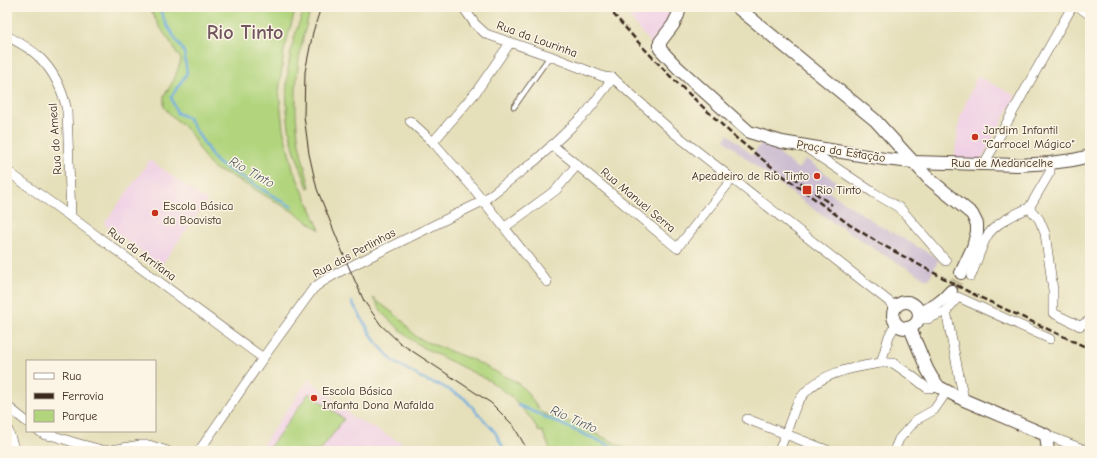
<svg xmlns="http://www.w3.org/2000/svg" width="1097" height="458" font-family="'Comic Neue',sans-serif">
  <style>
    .built { fill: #f0d0e5 }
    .industrial { fill: #cebed2 }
    .green { fill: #b1d47d; stroke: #767f4e }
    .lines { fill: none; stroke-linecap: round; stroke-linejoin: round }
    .stream { stroke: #69aadd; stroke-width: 2.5 }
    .tertiary-tunnel { stroke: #c3bb9b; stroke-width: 12; stroke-dasharray: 12 6; stroke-linecap: butt }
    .service-casing { stroke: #544535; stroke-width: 6 }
    .minor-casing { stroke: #544535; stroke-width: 10 }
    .tertiary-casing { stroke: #544535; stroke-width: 14 }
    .service { stroke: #fff; stroke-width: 4.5 }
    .minor { stroke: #fff; stroke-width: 9 }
    .tertiary { stroke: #fff; stroke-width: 12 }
    .tram { stroke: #3b2a1e; stroke-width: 1 }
    .rail { stroke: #3b2a1e; stroke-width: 2.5; stroke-dasharray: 6 3; stroke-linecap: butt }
    .poi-dot { fill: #c8321e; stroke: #fcf5e5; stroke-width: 1.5 }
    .labels { text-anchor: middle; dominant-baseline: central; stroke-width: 3; stroke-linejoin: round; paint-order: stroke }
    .street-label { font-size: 12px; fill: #3b2a1e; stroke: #fcf5e5 }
    .poi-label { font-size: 12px; fill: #3b2a1e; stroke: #fcf5e5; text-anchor: start }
    .water-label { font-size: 13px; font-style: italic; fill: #4b5761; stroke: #fcf5e5 }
    .town-label { font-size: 20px; font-weight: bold; fill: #725760; stroke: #fcf5e5 }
  </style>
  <rect width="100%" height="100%" fill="#fcf5e5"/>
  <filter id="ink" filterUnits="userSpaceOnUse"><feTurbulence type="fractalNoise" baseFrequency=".025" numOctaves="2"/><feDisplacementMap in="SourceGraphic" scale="8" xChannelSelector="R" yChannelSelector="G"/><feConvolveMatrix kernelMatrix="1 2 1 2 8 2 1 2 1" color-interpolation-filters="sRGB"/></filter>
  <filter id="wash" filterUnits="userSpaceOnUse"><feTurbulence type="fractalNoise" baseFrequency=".012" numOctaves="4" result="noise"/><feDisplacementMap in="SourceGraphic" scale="16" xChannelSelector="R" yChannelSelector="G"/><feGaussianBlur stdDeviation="0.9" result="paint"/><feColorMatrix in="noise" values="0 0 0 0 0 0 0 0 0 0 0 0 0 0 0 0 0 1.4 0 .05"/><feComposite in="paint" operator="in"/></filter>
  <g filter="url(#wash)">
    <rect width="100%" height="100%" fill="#e5dfba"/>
    <g class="built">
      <polygon points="621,7 676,7 670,22 651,44"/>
      <polygon points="977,76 1016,96 982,158 976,160 954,159 960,117"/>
      <polygon points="150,160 207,201 161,266 104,224"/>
      <polygon points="309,379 353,417 404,444 465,451 258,451"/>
    </g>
    <polygon class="industrial" points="728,134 752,155 763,141 798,169 806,159 836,181 829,192 891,233 892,232 939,259 928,280 879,252 816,211 754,165 724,140"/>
    <g class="green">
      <path d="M 149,7 L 298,7 L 294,14 L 284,51 L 279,92 L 283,129 L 293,169 L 320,230 L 292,211 L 226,173 C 204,170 201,146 189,132 C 184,126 178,122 173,117 C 169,114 167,110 164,107 L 164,96 L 174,80 L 181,60 L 171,43 L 159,26 Z"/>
      <path d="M 306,7 L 312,7 C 297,49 292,98 299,143 C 302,158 306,172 310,187 L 308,188 C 303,174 297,159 293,145 C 281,103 286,46 306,7 Z"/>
      <polygon points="373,298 401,319 416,337 427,342 473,360 518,383 525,390 542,413 573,423 632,451 551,451 542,431 539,432 532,420 513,398 490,381 424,348 409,338 385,316"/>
      <polygon points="309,393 344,419 320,451 267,451"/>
    </g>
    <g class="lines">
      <g class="stream">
        <polyline points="159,7 166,24 184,52 187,73 171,97 177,113 188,118 216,162 292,207"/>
        <polyline points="352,302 375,341 394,362 427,381 440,385 464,398 495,432 505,451"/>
        <polyline points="518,405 622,451"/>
        <polyline points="1089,445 1090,444"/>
      </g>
    </g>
  </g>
  <g filter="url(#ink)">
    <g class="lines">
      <polyline class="tertiary-tunnel" points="951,291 961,273"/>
      <defs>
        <polyline id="service" points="514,107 550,56"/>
        <g id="minor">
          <polyline points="463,7 475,24 486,34 550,56 604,77 613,78"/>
          <polyline points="1079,7 1090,15"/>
          <path d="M 7,36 C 18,42 30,48 38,56 C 54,71 63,91 67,111 L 71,217"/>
          <polyline points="613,78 674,133 896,307"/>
          <polyline points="410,121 433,142 474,189 547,282"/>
          <polyline points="433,142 476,92 510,43"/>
          <polyline points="552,145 577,165 677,248 732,179"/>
          <polyline points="805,147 874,193 900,208 946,261"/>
          <polyline points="1050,163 1050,172 1029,208 1039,219 1045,233 1053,290 1053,313 1080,326 1090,320"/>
          <polyline points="984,164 1030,81 1072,7"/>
          <polyline points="7,171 71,217 263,358"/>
          <polyline points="505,227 556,190 577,165"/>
          <path d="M 971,276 C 976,264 980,250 986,238 C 992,225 1016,213 1029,208"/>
          <polyline points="919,319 928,319 946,311"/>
          <polyline points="881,363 893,363 912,376 927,388 939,387"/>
          <polyline points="964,400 946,311 958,297 1050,339"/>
          <polyline points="7,406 27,422"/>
          <polyline points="747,419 829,451"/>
          <polyline points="7,427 15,451"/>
          <polyline points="39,431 45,435 54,436 76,443 106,451"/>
          <polyline points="1046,435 1088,451"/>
          <polyline points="106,451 140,445 149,445 167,451"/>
          <path d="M 199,451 L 263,358 L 313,289 C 321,281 331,277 341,271 L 483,201 L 536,160 L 561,137 L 587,112 L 613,78"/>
          <path d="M 779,451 C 783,441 787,430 791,419 C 793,414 795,407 798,402 C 816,373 850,368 881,363 L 889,336 L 896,324"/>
          <polyline points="894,451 899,439 916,420 934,410 947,391"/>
        </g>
        <g id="tertiary">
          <polyline points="680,7 678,15 673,25 660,42 660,49 677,67 749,132 782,142 884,159 913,162 1018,165 1050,163 1073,160 1090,156"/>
          <polyline points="737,7 875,120 928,178 972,214 977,224 977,232 973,247 961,273"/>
          <circle cx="906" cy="315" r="13"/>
          <path d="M 919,313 C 933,307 941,303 951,291"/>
          <polyline points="910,328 927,369 932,378 939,387 964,400 1046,435 1048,451"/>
        </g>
      </defs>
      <use href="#service" class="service-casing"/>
      <use href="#minor" class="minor-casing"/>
      <use href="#tertiary" class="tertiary-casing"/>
      <use href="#service" class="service"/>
      <use href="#minor" class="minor"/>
      <use href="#tertiary" class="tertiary"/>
      <polyline class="tram" points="321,7 313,32 305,72 304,116 309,154 317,189 347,263 364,301 381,325 400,343 491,403 513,425 528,451"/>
      <g class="rail">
        <polyline points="607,7 639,43 670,76 735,137 778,172 850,225 879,243 971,293 1090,349"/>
        <polyline points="793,177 832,205"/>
      </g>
    </g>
  </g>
  <g class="poi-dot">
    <circle cx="975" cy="137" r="4"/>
    <circle cx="817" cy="176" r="4"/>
    <rect x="802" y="185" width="10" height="10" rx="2"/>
    <circle cx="155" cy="213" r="4"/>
    <circle cx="314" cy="398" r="4"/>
  </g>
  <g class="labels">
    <g class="street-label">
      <text transform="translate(537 39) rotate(20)">Rua da Lourinha</text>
      <text transform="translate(55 139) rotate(-94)">Rua do Ameal</text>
      <text transform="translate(841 151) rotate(9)">Praça da Estação</text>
      <text x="1002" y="163">Rua de Medancelhe</text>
      <text transform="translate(638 200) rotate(40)">Rua Manuel Serra</text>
      <text transform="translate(354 253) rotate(-28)">Rua das Perlinhas</text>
      <text transform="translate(142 254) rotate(36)">Rua da Arrifana</text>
    </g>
    <g class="poi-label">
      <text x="983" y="130">Jardim Infantil<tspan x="983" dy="14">"Carrocel Mágico"</tspan></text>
      <text x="809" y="176" text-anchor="end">Apeadeiro de Rio Tinto</text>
      <text x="816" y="190">Rio Tinto</text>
      <text x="163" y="206">Escola Básica<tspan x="163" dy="14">da Boavista</tspan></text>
      <text x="322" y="391">Escola Básica<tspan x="322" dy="14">Infanta Dona Mafalda</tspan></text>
    </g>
    <g class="water-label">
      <text transform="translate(252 172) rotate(30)">Rio Tinto</text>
      <text transform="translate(574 419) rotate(24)">Rio Tinto</text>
    </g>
    <g class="town-label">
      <text x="245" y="32">Rio Tinto</text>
    </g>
  </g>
  <rect width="1097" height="458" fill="none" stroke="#fcf5e5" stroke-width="24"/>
  <rect x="26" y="360" width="130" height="72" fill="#fcf5e5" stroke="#afa495"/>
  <rect x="34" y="373" width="20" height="6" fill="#ffffff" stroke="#afa495"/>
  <text x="62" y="380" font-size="12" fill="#3b2a1e">Rua</text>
  <rect x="34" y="393" width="20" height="6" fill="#3b2a1e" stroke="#afa495"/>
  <text x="62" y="400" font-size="12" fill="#3b2a1e">Ferrovia</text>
  <rect x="34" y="410" width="20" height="12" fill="#b1d47d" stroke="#afa495"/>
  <text x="62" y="420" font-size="12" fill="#3b2a1e">Parque</text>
</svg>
